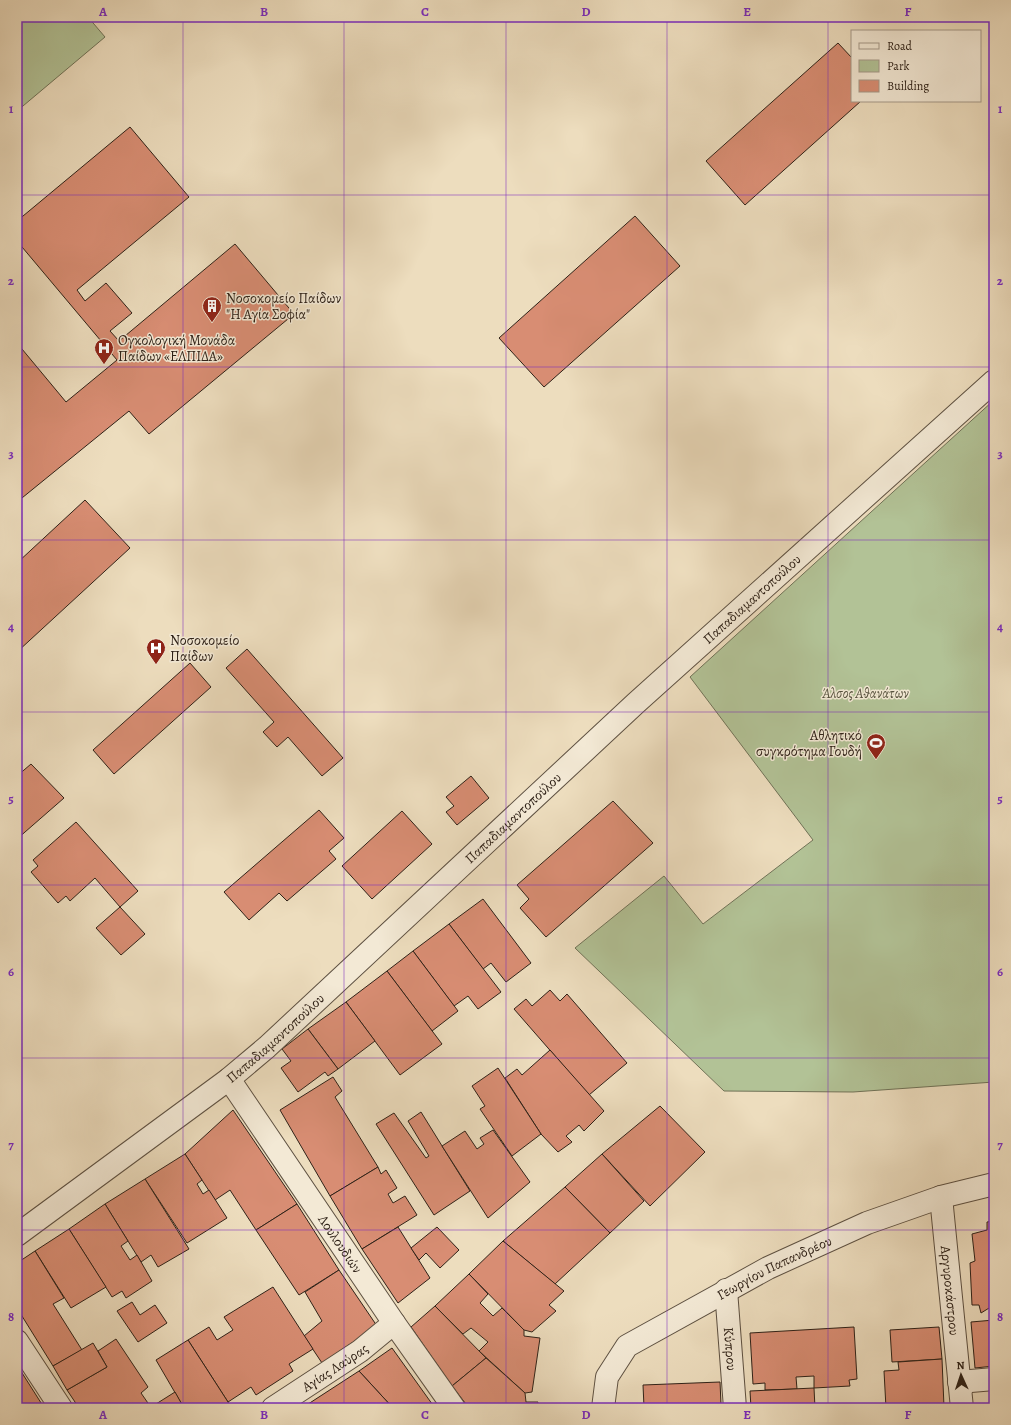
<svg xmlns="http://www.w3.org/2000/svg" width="1011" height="1425" font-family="Alegreya,serif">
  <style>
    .green { fill: #b2c296; stroke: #707257 }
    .building { fill: #d88d73; stroke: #2f2218 }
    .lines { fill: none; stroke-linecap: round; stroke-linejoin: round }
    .minor-casing { stroke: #5e5142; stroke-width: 24 }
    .minor { stroke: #f3e9d5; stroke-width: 22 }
    .grid { fill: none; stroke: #7b2cbf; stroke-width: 1; stroke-opacity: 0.55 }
    .labels { text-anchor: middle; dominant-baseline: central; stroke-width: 3; stroke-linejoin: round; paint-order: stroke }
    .poi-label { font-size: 14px; fill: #2f2218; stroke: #f3e9d5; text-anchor: start }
    .street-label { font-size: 14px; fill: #2f2218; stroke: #f3e9d5 }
    .park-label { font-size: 14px; font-style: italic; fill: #56523e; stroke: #f3e9d5 }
    .neatline { fill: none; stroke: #7b2cbf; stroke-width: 1.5 }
    .grid-label { font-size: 13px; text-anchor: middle; font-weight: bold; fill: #7b2cbf }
  </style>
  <rect width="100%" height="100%" fill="#edddbe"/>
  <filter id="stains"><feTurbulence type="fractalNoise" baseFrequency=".005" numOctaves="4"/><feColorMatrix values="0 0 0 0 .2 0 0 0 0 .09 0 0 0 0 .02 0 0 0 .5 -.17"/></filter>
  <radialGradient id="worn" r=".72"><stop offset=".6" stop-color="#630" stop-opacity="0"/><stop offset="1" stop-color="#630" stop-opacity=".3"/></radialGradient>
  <g class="green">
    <polygon points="17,17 88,17 105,37 17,111"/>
    <polygon points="994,400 994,1082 853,1092 724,1091 575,948 664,876 703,924 813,840 690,677"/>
  </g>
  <g class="building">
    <polygon points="838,43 852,58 852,101 861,101 745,205 706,161"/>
    <polygon points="130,127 189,197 77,290 85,301 106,283 132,313 110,331 119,341 235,244 294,314 149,434 129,411 17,502 17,486 19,484 17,482 17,343 66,402 117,360 17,241 17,221"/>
    <polygon points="635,216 680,266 544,387 499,338"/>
    <polygon points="85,500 130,548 17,652 17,563"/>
    <polygon points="247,649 343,758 322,776 288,737 277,747 263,732 274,722 226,668"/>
    <polygon points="190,663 211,687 114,774 93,750"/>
    <polygon points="31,764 64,798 17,839 17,776"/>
    <polygon points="471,776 489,798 457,825 446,812 454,806 446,797"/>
    <polygon points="613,801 653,843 546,937 520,908 529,899 517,885"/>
    <polygon points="319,810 344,838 329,851 336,859 287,901 279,893 249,920 224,892"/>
    <polygon points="402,811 432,844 372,899 342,866"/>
    <polygon points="76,822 138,891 120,907 95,878 70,901 66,896 58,903 31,872 38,866 33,860"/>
    <polygon points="483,899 531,963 506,982 491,963 483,969 449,924"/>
    <polygon points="120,907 145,934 121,955 96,928"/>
    <polygon points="449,924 501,992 478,1009 468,996 454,1006 413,951"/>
    <polygon points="413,951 458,1011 432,1031 387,971"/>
    <polygon points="387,971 442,1044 400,1075 346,1002"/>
    <polygon points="550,990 560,1001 567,994 627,1063 589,1095 514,1009 526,999 532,1006"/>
    <polygon points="346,1002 375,1041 338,1069 308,1029"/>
    <polygon points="308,1029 338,1069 328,1076 325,1072 298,1092 281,1068 291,1061 282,1049"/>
    <polygon points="550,1050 604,1111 584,1131 579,1125 566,1136 572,1142 558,1152 541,1134 505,1078 517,1069 522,1075"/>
    <polygon points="498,1068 541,1134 512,1156 480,1109 485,1106 472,1086"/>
    <polygon points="333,1077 342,1091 335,1097 378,1167 330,1196 280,1110"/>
    <polygon points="660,1106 705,1152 650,1206 602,1154"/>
    <polygon points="233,1110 297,1204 256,1230 230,1190 215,1200 185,1154"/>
    <polygon points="421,1112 470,1191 434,1215 376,1124 394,1113 426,1158 429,1156 408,1121"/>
    <polygon points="493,1130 530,1182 488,1218 442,1146 465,1131 477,1149 484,1144 480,1138"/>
    <polygon points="185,1154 202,1180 197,1184 203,1194 209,1190 227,1218 187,1243 145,1179"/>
    <polygon points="602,1154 644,1201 610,1233 565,1187"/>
    <polygon points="378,1167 381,1174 386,1170 397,1188 388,1194 393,1203 405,1196 417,1215 362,1249 330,1196"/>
    <polygon points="145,1179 189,1249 158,1267 151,1255 141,1262 105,1204"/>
    <polygon points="565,1187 610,1233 555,1284 503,1241"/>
    <polygon points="105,1204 128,1241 121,1246 130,1260 137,1255 152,1281 126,1298 122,1291 112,1297 69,1229"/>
    <polygon points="297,1204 339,1270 299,1295 256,1230"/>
    <polygon points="994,1221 994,1305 981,1313 979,1305 972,1305 970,1263 975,1261 972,1234 987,1230 987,1222"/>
    <polygon points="398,1227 430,1278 398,1303 362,1249"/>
    <polygon points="437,1227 459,1250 440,1268 426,1253 419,1260 411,1248"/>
    <polygon points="69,1229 106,1287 71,1308 35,1251"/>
    <polygon points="503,1241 564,1291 549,1305 556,1311 532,1332 524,1330 469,1274"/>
    <polygon points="35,1251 64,1298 53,1304 82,1350 53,1366 17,1308 17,1263"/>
    <polygon points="339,1270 377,1326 322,1363 304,1336 322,1321 305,1292"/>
    <polygon points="469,1274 488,1294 480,1303 493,1316 502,1308 524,1330 524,1336 540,1338 532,1392 525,1393 479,1351 488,1342 471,1328 463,1334 435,1306"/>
    <polygon points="273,1287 313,1349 289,1364 293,1371 256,1395 251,1387 228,1402 188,1340 209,1327 217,1340 233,1330 224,1317"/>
    <polygon points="132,1302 140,1315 155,1305 167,1323 138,1342 117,1311"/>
    <polygon points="435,1306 486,1358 452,1386 411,1327"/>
    <polygon points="994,1320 994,1366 975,1368 971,1322"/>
    <polygon points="854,1327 857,1379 849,1380 850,1386 814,1388 814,1376 796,1377 797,1389 765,1390 765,1383 753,1384 750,1333"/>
    <polygon points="939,1327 942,1359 892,1362 890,1330"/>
    <polygon points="116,1339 148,1387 141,1393 150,1406 146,1408 79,1408 67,1390 107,1367 98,1351"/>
    <polygon points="188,1340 228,1402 231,1408 184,1408 156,1360"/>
    <polygon points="93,1343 107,1367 67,1390 53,1366"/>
    <polygon points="392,1348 435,1408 393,1408 359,1371"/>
    <polygon points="486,1358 525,1393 526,1402 538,1402 537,1408 469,1408 452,1386"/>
    <polygon points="942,1359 944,1407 886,1408 884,1371 899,1370 898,1362"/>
    <polygon points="17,1365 43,1406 39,1408 17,1408"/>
    <polygon points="359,1371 393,1408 302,1408"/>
    <polygon points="720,1382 721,1404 644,1407 643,1385"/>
    <polygon points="814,1388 815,1408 751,1408 750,1391"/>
    <polygon points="175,1392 184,1408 158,1408 156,1404"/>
    <polygon points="721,1404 721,1408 654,1408 655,1407"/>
    <rect x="984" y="1405" width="10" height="3"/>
  </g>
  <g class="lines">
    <defs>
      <g id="minor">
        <path id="s1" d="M 229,1079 L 394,1323 L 454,1408"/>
        <path id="s2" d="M 941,1197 L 962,1408"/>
        <path id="s3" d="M 17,1235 L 229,1079 L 267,1047 L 636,703 L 994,381"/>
        <path id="s4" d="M 726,1290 L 735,1408"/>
        <polyline points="17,1341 61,1408"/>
        <polyline points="959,1382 994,1379"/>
        <path id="s5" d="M 273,1408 L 360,1351 L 394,1323"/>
        <path id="s6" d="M 603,1408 L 607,1377 L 627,1346 L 768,1268 L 867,1223 L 941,1197 L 994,1184"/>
      </g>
    </defs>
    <use href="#minor" class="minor-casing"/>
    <use href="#minor" class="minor"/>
  </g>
  <path class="grid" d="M 183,17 L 183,1408M 344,17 L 344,1408M 506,17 L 506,1408M 667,17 L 667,1408M 828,17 L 828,1408M 17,195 L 994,195M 17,367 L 994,367M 17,540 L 994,540M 17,712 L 994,712M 17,885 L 994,885M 17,1058 L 994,1058M 17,1230 L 994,1230"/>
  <defs>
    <symbol id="building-pin" viewBox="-11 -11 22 30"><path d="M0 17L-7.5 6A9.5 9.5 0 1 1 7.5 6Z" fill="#8f2418" stroke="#f3e9d5"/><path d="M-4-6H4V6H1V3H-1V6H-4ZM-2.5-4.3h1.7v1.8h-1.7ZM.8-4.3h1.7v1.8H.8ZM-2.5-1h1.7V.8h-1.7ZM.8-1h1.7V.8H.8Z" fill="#fff"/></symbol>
    <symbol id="hospital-pin" viewBox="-11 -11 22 30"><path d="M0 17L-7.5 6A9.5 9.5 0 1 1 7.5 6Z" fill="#8f2418" stroke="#f3e9d5"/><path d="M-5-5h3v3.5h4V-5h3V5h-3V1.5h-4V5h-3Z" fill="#fff"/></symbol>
    <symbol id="stadium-pin" viewBox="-11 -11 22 30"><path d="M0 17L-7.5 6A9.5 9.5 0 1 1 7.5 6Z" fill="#8f2418" stroke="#f3e9d5"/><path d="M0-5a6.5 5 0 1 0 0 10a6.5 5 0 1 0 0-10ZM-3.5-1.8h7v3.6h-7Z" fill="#fff"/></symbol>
  </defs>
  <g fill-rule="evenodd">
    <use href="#building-pin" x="201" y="295" width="22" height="30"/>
    <use href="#hospital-pin" x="93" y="337" width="22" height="30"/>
    <use href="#hospital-pin" x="145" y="637" width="22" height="30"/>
    <use href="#stadium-pin" x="865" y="732" width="22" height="30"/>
  </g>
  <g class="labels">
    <g class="poi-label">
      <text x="226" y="298">Νοσοκομείο Παίδων<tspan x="226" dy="16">"Η Αγία Σοφία"</tspan></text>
      <text x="118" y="340">Ογκολογική Μονάδα<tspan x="118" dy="16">Παίδων «ΕΛΠΙΔΑ»</tspan></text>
      <text x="170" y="640">Νοσοκομείο<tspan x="170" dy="16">Παίδων</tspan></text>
      <text x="862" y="735" text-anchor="end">Αθλητικό<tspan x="862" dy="16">συγκρότημα Γουδή</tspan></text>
    </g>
    <g class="street-label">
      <text stroke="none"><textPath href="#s3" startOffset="973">Παπαδιαμαντοπούλου</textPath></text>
      <text stroke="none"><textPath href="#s3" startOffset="649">Παπαδιαμαντοπούλου</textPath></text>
      <text stroke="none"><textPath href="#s3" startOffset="325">Παπαδιαμαντοπούλου</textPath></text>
      <text stroke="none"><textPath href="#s1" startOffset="199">Λουλουδιών</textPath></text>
      <text stroke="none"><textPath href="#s6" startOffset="235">Γεωργίου Παπανδρέου</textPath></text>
      <text stroke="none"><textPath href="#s2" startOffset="94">Αργυροκάστρου</textPath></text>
      <text stroke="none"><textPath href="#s4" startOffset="59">Κύπρου</textPath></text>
      <text stroke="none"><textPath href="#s5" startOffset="74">Αγίας Λαύρας</textPath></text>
    </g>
    <g class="park-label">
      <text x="865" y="693">Άλσος Αθανάτων</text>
    </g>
  </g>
  <rect width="1011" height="1425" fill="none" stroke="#edddbe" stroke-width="44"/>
  <rect x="851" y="30" width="130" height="72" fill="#f3e9d5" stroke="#a59989"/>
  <rect x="859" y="43" width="20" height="6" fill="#f3e9d5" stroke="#a59989"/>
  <text x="887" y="50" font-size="12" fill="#2f2218">Road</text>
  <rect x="859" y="60" width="20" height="12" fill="#b2c296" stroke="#a59989"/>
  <text x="887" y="70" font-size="12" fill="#2f2218">Park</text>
  <rect x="859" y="80" width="20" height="12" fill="#d88d73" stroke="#a59989"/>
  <text x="887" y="90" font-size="12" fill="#2f2218">Building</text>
  <g transform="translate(961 1375) rotate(357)" stroke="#f3e9d5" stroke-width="3" paint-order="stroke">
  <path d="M0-3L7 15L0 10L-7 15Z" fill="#2f2218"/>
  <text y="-6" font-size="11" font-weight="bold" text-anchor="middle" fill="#2f2218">N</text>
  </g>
  <rect x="22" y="22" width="967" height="1381" class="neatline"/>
  <g class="grid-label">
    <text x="103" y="16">A</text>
    <text x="264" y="16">B</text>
    <text x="425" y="16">C</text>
    <text x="586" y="16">D</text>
    <text x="747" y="16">E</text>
    <text x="908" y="16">F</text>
    <text x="11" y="113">1</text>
    <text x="1000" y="113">1</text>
    <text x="11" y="285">2</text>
    <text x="1000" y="285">2</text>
    <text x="11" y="458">3</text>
    <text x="1000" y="458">3</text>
    <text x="11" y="631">4</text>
    <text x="1000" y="631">4</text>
    <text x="11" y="803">5</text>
    <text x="1000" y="803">5</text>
    <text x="11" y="976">6</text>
    <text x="1000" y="976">6</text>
    <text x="11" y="1149">7</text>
    <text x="1000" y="1149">7</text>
    <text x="11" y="1321">8</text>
    <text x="1000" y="1321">8</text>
    <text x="103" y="1419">A</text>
    <text x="264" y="1419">B</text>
    <text x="425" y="1419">C</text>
    <text x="586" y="1419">D</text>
    <text x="747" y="1419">E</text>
    <text x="908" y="1419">F</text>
  </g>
  <rect width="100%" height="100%" filter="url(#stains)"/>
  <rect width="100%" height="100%" fill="url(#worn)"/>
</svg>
